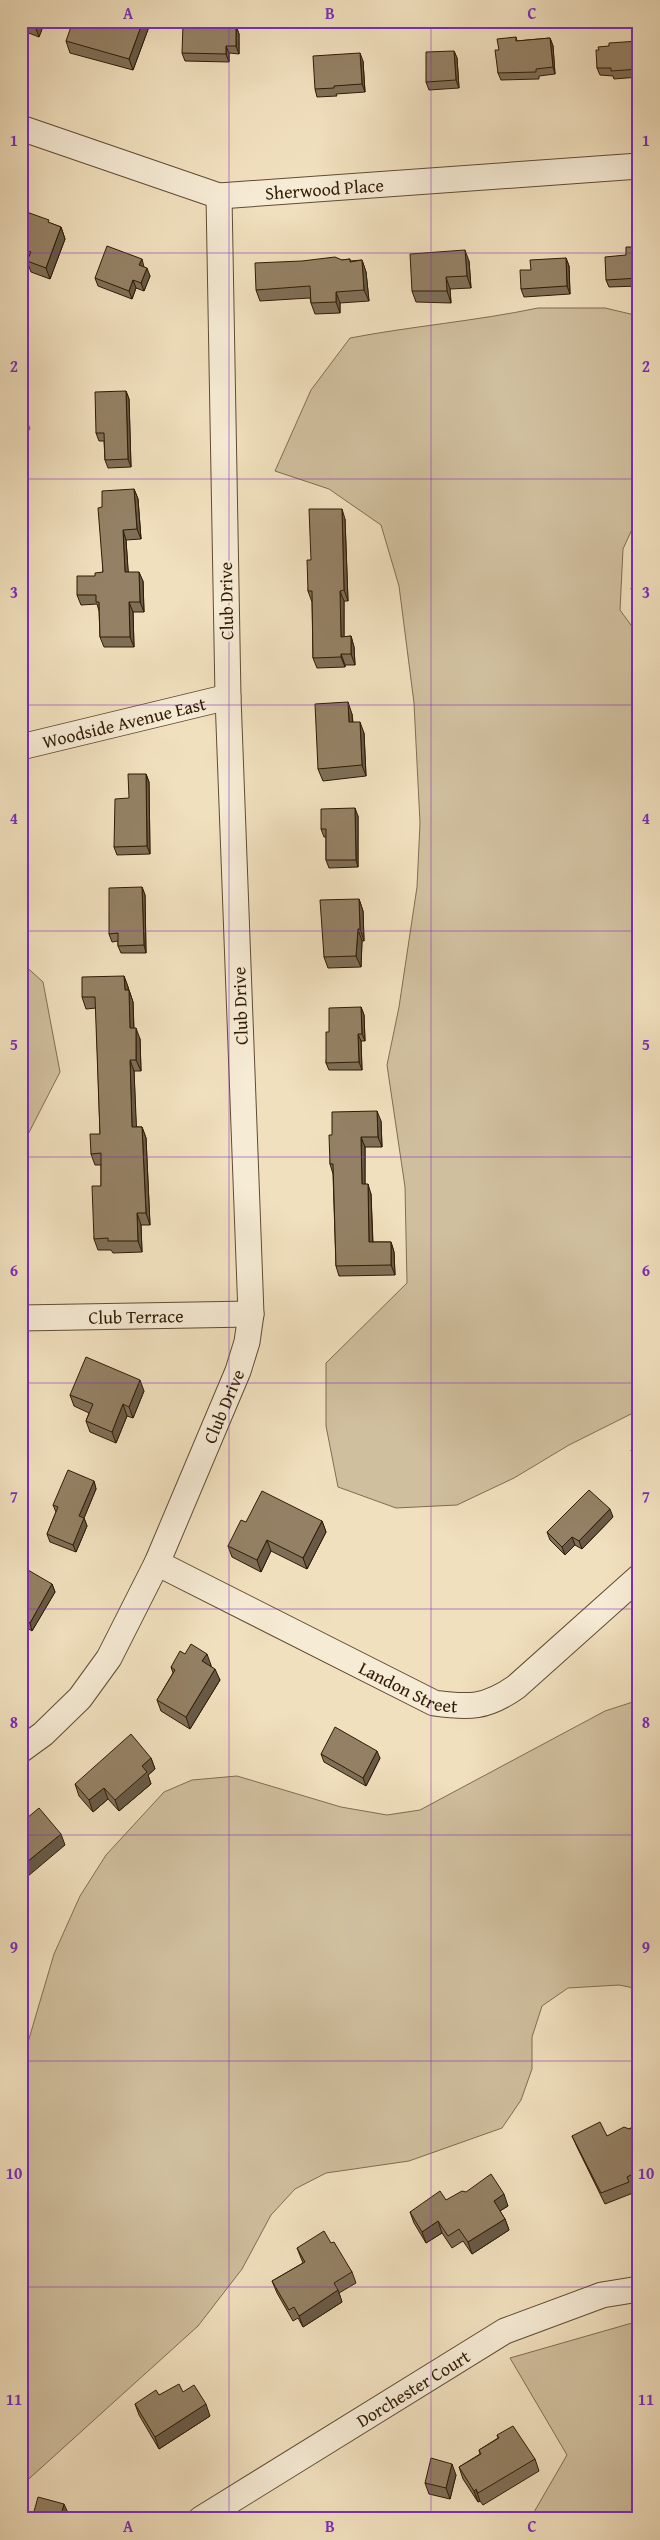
<svg xmlns="http://www.w3.org/2000/svg" width="660" height="2540" font-family="'Gentium Book Plus',serif">
  <style>
    .green { fill: #d0bf9e; stroke: #806d51 }
    .lines { fill: none; stroke-linecap: round; stroke-linejoin: round }
    .minor-casing { stroke: #604c32; stroke-width: 27 }
    .minor { stroke: #f6ebd5; stroke-width: 25 }
    .wall { fill: #7f6f57; stroke: #2f1b04 }
    .shaded-wall { fill: #685a47; stroke: #2f1b04 }
    .building { fill: #948165; stroke: #2f1b04 }
    .grid { fill: none; stroke: #7b2cbf; stroke-width: 1; stroke-opacity: 0.55 }
    .labels { text-anchor: middle; dominant-baseline: central; stroke-width: 4; stroke-linejoin: round; paint-order: stroke }
    .street-label { font-size: 18px; fill: #2f1b04; stroke: #f6ebd5 }
    .neatline { fill: none; stroke: #7b2cbf; stroke-width: 2 }
    .grid-label { font-size: 16px; text-anchor: middle; font-weight: bold; fill: #7b2cbf }
  </style>
  <rect width="100%" height="100%" fill="#f1e0be"/>
  <filter id="stains"><feTurbulence type="fractalNoise" baseFrequency=".004" numOctaves="4"/><feColorMatrix values="0 0 0 0 .2 0 0 0 0 .09 0 0 0 0 .02 0 0 0 .5 -.17"/></filter>
  <radialGradient id="worn" r=".72"><stop offset=".6" stop-color="#630" stop-opacity="0"/><stop offset="1" stop-color="#630" stop-opacity=".3"/></radialGradient>
  <g class="green">
    <path d="M 538,308 L 605,308 L 639,316 L 639,514 L 623,549 L 620,610 L 639,636 L 639,1410 L 569,1445 L 514,1478 L 457,1505 L 396,1508 L 338,1487 L 326,1426 L 326,1363 L 407,1283 L 405,1187 L 387,1065 L 399,1007 L 417,887 L 420,823 L 414,703 L 399,586 L 381,525 L 329,489 L 275,471 L 311,390 L 350,338 C 413,326 476,321 538,308 Z"/>
    <polygon points="21,401 30,429 21,439"/>
    <polygon points="21,962 43,982 60,1072 21,1148"/>
    <polygon points="639,1700 639,1989 619,1985 568,1988 542,2006 532,2037 532,2069 521,2100 502,2128 409,2161 326,2173 295,2189 271,2215 242,2269 198,2326 21,2486 21,2066 54,1954 80,1896 106,1855 164,1792 192,1780 237,1776 341,1807 387,1815 420,1810 605,1711"/>
    <polygon points="639,2321 639,2519 530,2519 567,2455 510,2358"/>
  </g>
  <g class="lines">
    <defs>
      <g id="minor">
        <path id="s1" d="M 21,128 L 219,196 L 639,166"/>
        <path id="s2" d="M 21,747 L 228,697"/>
        <path id="s3" d="M 21,1318 L 251,1314"/>
        <path id="s4" d="M 157,1563 L 434,1703 C 469,1708 486,1708 516,1687 L 639,1577"/>
        <path id="s5" d="M 21,1750 L 43,1734 L 80,1698 L 109,1658 L 157,1563 L 238,1371 L 247,1342 L 251,1314 L 228,697 L 219,196"/>
        <path id="s6" d="M 201,2519 L 505,2331 L 602,2295 L 639,2289"/>
      </g>
    </defs>
    <use href="#minor" class="minor-casing"/>
    <use href="#minor" class="minor"/>
  </g>
  <g class="wall">
    <polygon points="21,21 45,21 39,37 21,30"/>
    <polygon points="150,24 133,70 70,53 66,41"/>
    <polygon points="236,26 239,34 239,54 229,53 229,62 185,61 182,53"/>
    <polygon points="516,37 517,41 550,38 553,46 555,74 539,76 539,79 501,80 498,73 499,50"/>
    <polygon points="639,41 639,77 614,79 613,76 600,75 597,68 599,50 609,46"/>
    <polygon points="454,51 457,58 459,88 429,90 426,82"/>
    <polygon points="363,61 365,92 336,94 337,96 317,97 315,89"/>
    <polygon points="21,210 50,223 61,227 65,239 50,279 31,272 27,261 21,259"/>
    <polygon points="639,247 639,286 609,287 606,280 626,255"/>
    <polygon points="566,258 569,266 570,294 524,297 521,289 531,270"/>
    <polygon points="350,259 350,261 362,260 366,272 369,301 340,303 340,313 315,314 311,303 310,298 260,301 256,290 342,260"/>
    <polygon points="469,261 471,288 450,289 451,303 416,302 412,291"/>
    <polygon points="144,267 150,276 144,291 136,288 132,299 98,286 95,278"/>
    <polygon points="126,391 129,399 131,467 108,468 105,460 104,441 99,441 96,433"/>
    <polygon points="134,489 138,499 141,539 126,540 128,572 143,581 144,612 133,612 134,647 104,647 100,637 99,611 97,604 81,605 77,595 95,576 103,572 102,507"/>
    <polygon points="345,519 348,601 344,601 344,637 351,636 354,647 355,665 345,665 345,667 317,668 313,658 312,602 308,591 311,560"/>
    <polygon points="352,714 353,722 364,733 366,776 323,781 318,769"/>
    <polygon points="146,774 149,782 150,854 117,855 114,847"/>
    <polygon points="358,816 358,867 329,868 326,860 326,837 324,837 321,829"/>
    <polygon points="142,887 145,895 146,953 121,953 118,946 118,941 112,942 109,934"/>
    <polygon points="359,899 363,911 364,941 362,941 361,967 328,968 324,957"/>
    <polygon points="124,976 128,987 133,1002 134,1028 140,1039 141,1071 134,1071 136,1127 142,1127 146,1138 150,1225 141,1225 142,1252 113,1253 111,1250 98,1250 94,1239 101,1186 101,1165 95,1165 91,1154 100,1134 96,1008 86,1009 82,997"/>
    <polygon points="361,1007 364,1015 365,1041 361,1041 362,1070 329,1070 326,1063 329,1032"/>
    <polygon points="381,1121 382,1147 365,1147 365,1184 371,1194 373,1242 391,1242 394,1252 395,1275 339,1276 336,1266 333,1174 330,1164 332,1135"/>
    <polygon points="144,1391 133,1418 127,1416 116,1443 90,1432 86,1421 89,1413 74,1406 70,1395"/>
    <polygon points="639,1443 639,1464 634,1458 631,1450"/>
    <polygon points="94,1481 96,1489 84,1518 87,1526 76,1552 50,1542 47,1534 56,1512 53,1505"/>
    <polygon points="613,1517 582,1549 575,1545 565,1555 550,1540 547,1532"/>
    <polygon points="322,1521 326,1532 307,1569 271,1551 261,1572 232,1557 228,1546 246,1522"/>
    <polygon points="21,1581 52,1584 55,1592 32,1631 21,1624"/>
    <polygon points="185,1654 211,1665 211,1666 220,1680 190,1729 161,1711 157,1700 173,1673 171,1667"/>
    <polygon points="321,1754 380,1758 366,1786 324,1762"/>
    <polygon points="151,1758 155,1769 148,1775 151,1784 119,1811 108,1799 93,1812 79,1796 75,1784"/>
    <polygon points="639,2124 639,2184 632,2188 633,2193 605,2204 577,2147 572,2136 607,2136 629,2129"/>
    <polygon points="446,2200 508,2206 500,2211 505,2219 509,2230 472,2254 463,2241 452,2248 442,2233 426,2243 414,2223 410,2212"/>
    <polygon points="331,2243 352,2272 356,2283 339,2293 342,2302 303,2327 298,2318 293,2321 277,2293 272,2281 303,2263 297,2248"/>
    <polygon points="183,2392 210,2416 159,2449 139,2415 135,2404 159,2395"/>
    <polygon points="497,2435 535,2459 539,2471 483,2505 480,2501 478,2502 463,2479 459,2467 480,2454 479,2450 498,2438"/>
    <polygon points="456,2475 450,2499 429,2494 425,2483"/>
  </g>
  <g class="shaded-wall">
    <polygon points="39,21 45,21 39,37 36,29"/>
    <polygon points="143,21 149,21 150,24 133,70 129,59"/>
    <polygon points="236,26 239,34 239,54 236,46"/>
    <polygon points="550,38 553,46 555,74 553,67"/>
    <polygon points="226,46 229,53 229,62 226,54"/>
    <polygon points="454,51 457,58 459,88 456,80"/>
    <polygon points="360,53 363,61 365,92 362,84"/>
    <polygon points="61,227 65,239 50,279 46,268"/>
    <polygon points="465,250 469,261 471,288 467,276"/>
    <polygon points="566,258 569,266 570,294 567,286"/>
    <polygon points="142,259 144,267 142,273 139,265"/>
    <polygon points="362,260 366,272 369,301 364,290"/>
    <polygon points="147,268 150,276 144,291 141,283"/>
    <polygon points="446,277 450,289 451,303 447,291"/>
    <polygon points="133,280 136,288 132,299 129,291"/>
    <polygon points="336,292 340,303 340,313 336,302"/>
    <polygon points="126,391 129,399 131,467 128,459"/>
    <polygon points="134,489 138,499 141,539 137,529"/>
    <polygon points="342,509 345,519 348,601 344,590"/>
    <polygon points="123,530 126,540 129,582 125,572"/>
    <polygon points="139,572 143,581 144,612 140,602"/>
    <polygon points="340,591 344,601 344,647 341,637"/>
    <polygon points="129,602 133,612 134,647 130,637"/>
    <polygon points="351,636 354,647 355,665 351,654"/>
    <polygon points="341,654 345,665 345,667 341,657"/>
    <polygon points="348,702 352,714 353,734 349,722"/>
    <polygon points="360,722 364,733 366,776 362,765"/>
    <polygon points="146,774 149,782 150,854 147,846"/>
    <polygon points="355,808 358,816 358,867 356,860"/>
    <polygon points="142,887 145,895 146,953 144,945"/>
    <polygon points="359,899 363,911 364,941 360,929"/>
    <polygon points="358,929 362,941 361,967 356,956"/>
    <polygon points="124,976 128,987 129,1002 125,990"/>
    <polygon points="129,990 133,1002 134,1039 130,1028"/>
    <polygon points="361,1007 364,1015 365,1041 362,1034"/>
    <polygon points="136,1028 140,1039 141,1071 136,1060"/>
    <polygon points="358,1034 361,1041 362,1070 359,1062"/>
    <polygon points="130,1060 134,1071 137,1139 132,1127"/>
    <polygon points="377,1111 381,1121 382,1147 378,1137"/>
    <polygon points="142,1127 146,1138 150,1225 146,1213"/>
    <polygon points="361,1137 365,1147 365,1194 362,1184"/>
    <polygon points="368,1184 371,1194 373,1252 369,1242"/>
    <polygon points="137,1213 141,1225 142,1252 138,1241"/>
    <polygon points="391,1242 394,1252 395,1275 391,1265"/>
    <polygon points="140,1380 144,1391 133,1418 129,1407"/>
    <polygon points="123,1404 127,1416 116,1443 112,1432"/>
    <polygon points="94,1481 96,1489 84,1518 87,1526 76,1552 73,1545 79,1516"/>
    <polygon points="610,1509 613,1517 582,1549 579,1541"/>
    <polygon points="322,1521 326,1532 307,1569 303,1558"/>
    <polygon points="572,1537 575,1545 565,1555 562,1547"/>
    <polygon points="267,1540 271,1551 261,1572 257,1560"/>
    <polygon points="52,1584 55,1592 32,1631 30,1623"/>
    <polygon points="207,1654 211,1665 207,1673 202,1661"/>
    <polygon points="215,1669 220,1680 190,1729 186,1717"/>
    <polygon points="377,1751 380,1758 366,1786 363,1778"/>
    <polygon points="151,1758 155,1769 148,1775 151,1784 119,1811 115,1800 142,1766"/>
    <polygon points="104,1788 108,1799 93,1812 89,1800"/>
    <polygon points="61,1834 65,1845 21,1882 21,1867"/>
    <polygon points="504,2194 508,2206 498,2212 494,2201"/>
    <polygon points="505,2219 509,2230 472,2254 468,2242"/>
    <polygon points="438,2221 442,2233 426,2243 422,2232"/>
    <polygon points="338,2290 342,2302 303,2327 299,2316"/>
    <polygon points="206,2404 210,2416 159,2449 155,2437"/>
    <polygon points="452,2464 456,2475 450,2499 446,2488"/>
    <polygon points="476,2489 480,2501 478,2502 474,2491"/>
    <polygon points="64,2504 69,2515 68,2519 60,2519"/>
  </g>
  <g class="building">
    <polygon points="21,21 39,21 36,29 21,23"/>
    <polygon points="73,21 143,21 129,59 66,41"/>
    <polygon points="183,24 236,26 236,46 226,46 226,54 182,53"/>
    <polygon points="516,37 516,41 550,38 553,67 536,69 536,72 498,73 495,50 499,50 497,39"/>
    <polygon points="639,41 639,69 611,71 611,68 597,68 596,50 599,50 598,47 609,46 609,43"/>
    <polygon points="454,51 456,80 426,82 426,52"/>
    <polygon points="360,53 362,84 334,86 334,88 315,89 313,56"/>
    <polygon points="21,210 49,220 48,222 61,227 46,268 27,261 31,252 21,249"/>
    <polygon points="107,246 142,259 139,265 147,268 141,283 133,280 129,291 95,278"/>
    <polygon points="626,247 639,247 639,278 606,280 605,257 626,255"/>
    <polygon points="465,250 467,276 446,277 447,291 412,291 410,254"/>
    <polygon points="335,257 342,260 350,259 350,262 362,260 364,290 336,292 336,302 311,303 310,286 256,290 255,263 302,261"/>
    <polygon points="566,258 567,286 521,289 520,270 531,270 530,260"/>
    <polygon points="126,391 128,459 105,460 104,433 96,433 95,392"/>
    <polygon points="134,489 137,529 123,530 125,572 139,572 140,602 129,602 130,637 100,637 99,602 96,602 96,595 77,595 77,576 95,576 95,573 103,572 98,508 102,507 102,491"/>
    <polygon points="309,509 342,509 344,590 340,591 341,637 351,636 351,654 341,654 341,657 313,658 312,591 308,591 307,560 311,560"/>
    <polygon points="639,586 639,608 637,609 631,588"/>
    <polygon points="348,702 349,722 360,722 362,765 318,769 315,704"/>
    <polygon points="128,774 146,774 147,846 114,847 115,799 129,798"/>
    <polygon points="355,808 356,860 326,860 326,829 321,829 321,809"/>
    <polygon points="142,887 144,945 118,946 118,933 109,934 109,888"/>
    <polygon points="359,899 360,929 358,929 356,956 324,957 320,900"/>
    <polygon points="124,976 125,990 129,990 130,1028 136,1028 136,1060 130,1060 132,1127 142,1127 146,1213 137,1213 138,1241 108,1241 108,1238 94,1239 92,1186 101,1186 101,1153 91,1154 90,1134 100,1134 95,997 82,997 82,977"/>
    <polygon points="361,1007 362,1034 358,1034 359,1062 326,1063 326,1032 329,1032 329,1008"/>
    <polygon points="377,1111 378,1137 361,1137 362,1184 368,1184 369,1242 391,1242 391,1265 336,1266 333,1164 330,1164 329,1135 332,1135 332,1112"/>
    <polygon points="86,1357 140,1380 129,1407 123,1404 112,1432 86,1421 93,1404 70,1395"/>
    <polygon points="639,1443 639,1459 631,1450"/>
    <polygon points="68,1470 94,1481 79,1516 84,1518 73,1545 47,1534 58,1507 53,1505"/>
    <polygon points="589,1490 610,1509 579,1541 572,1537 562,1547 547,1532"/>
    <polygon points="262,1491 322,1521 303,1558 267,1540 257,1560 228,1546 241,1520 246,1522"/>
    <polygon points="28,1570 52,1584 30,1623 21,1618 21,1581"/>
    <polygon points="191,1644 207,1654 202,1661 215,1669 186,1717 157,1700 175,1670 171,1667 180,1651 185,1654"/>
    <polygon points="639,1655 639,1661 636,1658"/>
    <polygon points="335,1727 377,1751 363,1778 321,1754"/>
    <polygon points="131,1734 151,1758 142,1766 147,1772 115,1800 104,1788 89,1800 75,1784"/>
    <polygon points="39,1808 61,1834 21,1867 21,1823"/>
    <polygon points="600,2122 607,2136 624,2127 629,2129 639,2124 639,2171 627,2177 629,2182 601,2193 572,2136"/>
    <polygon points="491,2174 504,2194 494,2201 505,2219 468,2242 459,2229 448,2236 438,2221 422,2232 410,2212 440,2191 446,2200 462,2191 466,2192"/>
    <polygon points="324,2231 331,2243 334,2242 352,2272 334,2283 338,2290 299,2316 294,2307 289,2310 272,2281 305,2262 297,2248"/>
    <polygon points="179,2384 183,2392 194,2385 206,2404 155,2437 135,2404 156,2390 159,2395"/>
    <polygon points="513,2426 535,2459 478,2493 476,2489 474,2491 459,2467 481,2454 479,2450 499,2438 497,2435"/>
    <polygon points="431,2458 452,2464 446,2488 425,2483"/>
    <polygon points="38,2497 64,2504 60,2519 32,2519"/>
  </g>
  <path class="grid" d="M 229,21 L 229,2519M 431,21 L 431,2519M 21,253 L 639,253M 21,479 L 639,479M 21,705 L 639,705M 21,931 L 639,931M 21,1157 L 639,1157M 21,1383 L 639,1383M 21,1609 L 639,1609M 21,1835 L 639,1835M 21,2061 L 639,2061M 21,2287 L 639,2287"/>
  <g class="labels">
    <g class="street-label">
      <text stroke="none"><textPath href="#s1" startOffset="315">Sherwood Place</textPath></text>
      <text transform="translate(226 601) rotate(-91)">Club Drive</text>
      <text stroke="none"><textPath href="#s2" startOffset="106">Woodside Avenue East</textPath></text>
      <text transform="translate(240 1006) rotate(-92)">Club Drive</text>
      <text stroke="none"><textPath href="#s3" startOffset="115">Club Terrace</textPath></text>
      <text stroke="none"><textPath href="#s5" startOffset="405">Club Drive</textPath></text>
      <text stroke="none"><textPath href="#s4" startOffset="281">Landon Street</textPath></text>
      <text stroke="none"><textPath href="#s6" startOffset="249">Dorchester Court</textPath></text>
    </g>
  </g>
  <rect width="660" height="2540" fill="none" stroke="#f1e0be" stroke-width="55"/>
  <rect x="28" y="28" width="604" height="2484" class="neatline"/>
  <g class="grid-label">
    <text x="128" y="19">A</text>
    <text x="330" y="19">B</text>
    <text x="532" y="19">C</text>
    <text x="14" y="146">1</text>
    <text x="646" y="146">1</text>
    <text x="14" y="372">2</text>
    <text x="646" y="372">2</text>
    <text x="14" y="598">3</text>
    <text x="646" y="598">3</text>
    <text x="14" y="824">4</text>
    <text x="646" y="824">4</text>
    <text x="14" y="1050">5</text>
    <text x="646" y="1050">5</text>
    <text x="14" y="1276">6</text>
    <text x="646" y="1276">6</text>
    <text x="14" y="1502">7</text>
    <text x="646" y="1502">7</text>
    <text x="14" y="1728">8</text>
    <text x="646" y="1728">8</text>
    <text x="14" y="1953">9</text>
    <text x="646" y="1953">9</text>
    <text x="14" y="2179">10</text>
    <text x="646" y="2179">10</text>
    <text x="14" y="2405">11</text>
    <text x="646" y="2405">11</text>
    <text x="128" y="2532">A</text>
    <text x="330" y="2532">B</text>
    <text x="532" y="2532">C</text>
  </g>
  <rect width="100%" height="100%" filter="url(#stains)"/>
  <rect width="100%" height="100%" fill="url(#worn)"/>
</svg>
